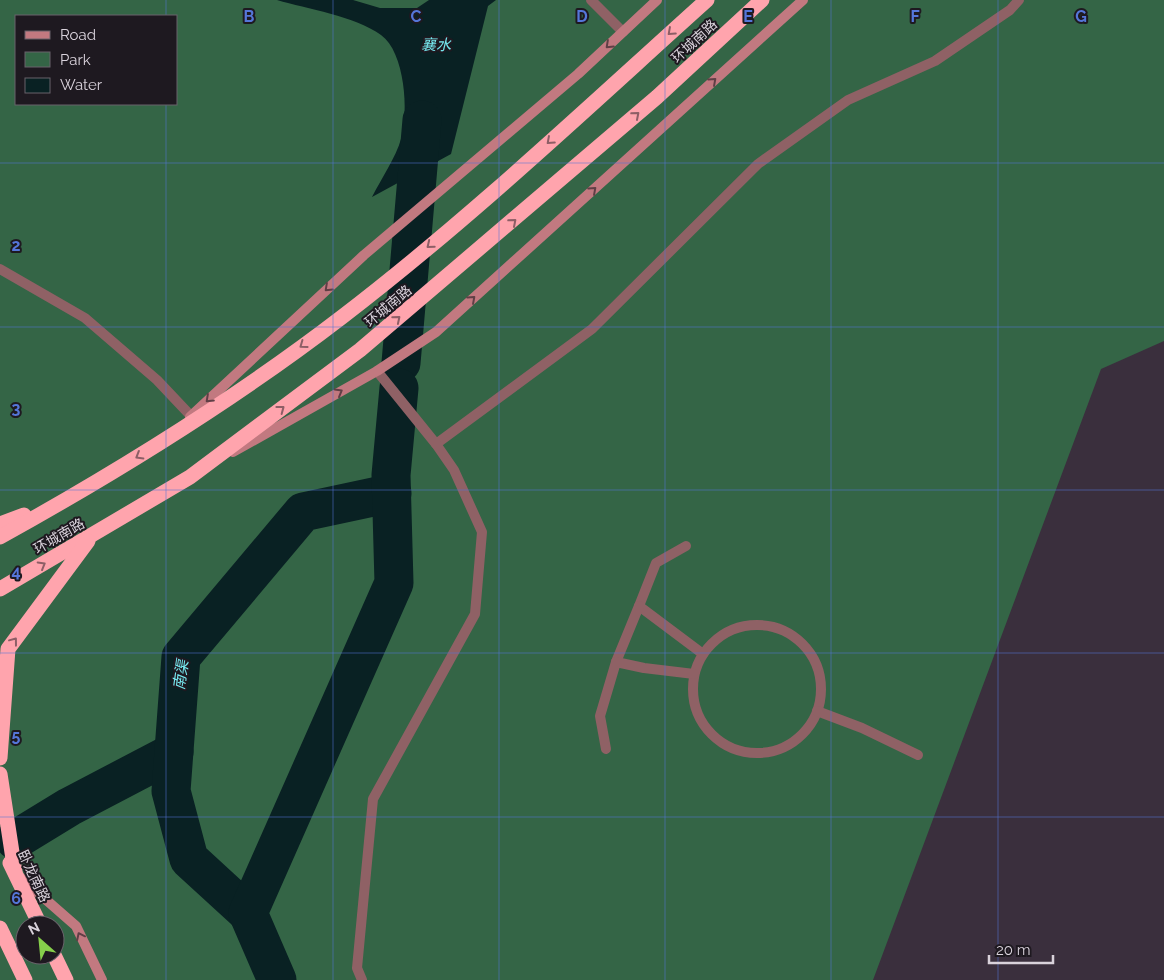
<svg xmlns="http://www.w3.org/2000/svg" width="1164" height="980" font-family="Raleway,'Noto Sans SC',sans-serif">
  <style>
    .green { fill: #346546; fill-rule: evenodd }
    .water { fill: #092123 }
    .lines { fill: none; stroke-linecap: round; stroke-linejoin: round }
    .river { stroke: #092123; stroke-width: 39 }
    .street { stroke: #8f6165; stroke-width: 10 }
    .secondary { stroke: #c27980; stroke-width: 10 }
    .highway { stroke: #ffa4ad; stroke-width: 15 }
    .oneway { stroke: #8e5e66 }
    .oneway2 { stroke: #603f46 }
    .grid { fill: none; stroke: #5576d9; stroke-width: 1; stroke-opacity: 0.55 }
    .labels { text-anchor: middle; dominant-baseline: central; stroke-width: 4; stroke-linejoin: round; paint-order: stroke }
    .street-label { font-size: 14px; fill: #d9d2db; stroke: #1e1920 }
    .water-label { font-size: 15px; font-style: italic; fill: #76e8ef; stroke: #1e1920 }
    .grid-label { font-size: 16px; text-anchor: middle; font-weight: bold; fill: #5576d9; stroke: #1e1920; stroke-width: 4; stroke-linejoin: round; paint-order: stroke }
  </style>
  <rect width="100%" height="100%" fill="#3a2f3d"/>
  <path class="green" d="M 0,0 L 1164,0 L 1164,341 L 1101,369 L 873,980 L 0,980 ZM 16,16 L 176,16 L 176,104 L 16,104 ZM 25,925 L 55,925 L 55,955 L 25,955 Z"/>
  <path class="water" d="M 277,0 L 353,0 L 380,8 L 417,8 L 429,0 L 496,0 L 488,6 L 451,154 L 372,197 C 381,179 396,157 401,139 C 409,112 405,52 381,35 C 355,16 307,9 277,0 Z"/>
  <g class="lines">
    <g class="river">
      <polyline points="401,363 422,120"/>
      <polyline points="15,840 69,807 174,752"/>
      <polyline points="248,913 189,859 171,791 181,657 303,512 392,493"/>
      <polyline points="277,980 248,913 394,583 391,475 399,388"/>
    </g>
    <g class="street">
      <polyline points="591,0 623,32"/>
      <polyline points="0,269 85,318 157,380 191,416"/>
      <polyline points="436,444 592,329 758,164 848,100 935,61 1010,10 1019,0"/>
      <polyline points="686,546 656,563 639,606 703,654"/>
      <circle cx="757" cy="689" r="64"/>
      <polyline points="616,662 639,606"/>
      <polyline points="817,711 862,728 918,755"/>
      <polyline points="606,749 600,716 616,662 644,668 694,674"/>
      <polyline points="362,980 357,968 373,799 475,614 482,532 454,470 436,444 377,371"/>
    </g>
    <g class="secondary">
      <polyline points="190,417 364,255 578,74 657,0"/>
      <polyline points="233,452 377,371 436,332 803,0"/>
      <polyline points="20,877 76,926 102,980"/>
    </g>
    <g class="highway">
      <polyline points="0,524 24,515"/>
      <path d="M 0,537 C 119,471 234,400 342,317 C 470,219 588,107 707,0"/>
      <polyline points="0,589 190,477 360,350 657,97 762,0"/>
      <polyline points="0,758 8,649 88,541"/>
      <polyline points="0,774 15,872"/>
      <polyline points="10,863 40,925"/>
      <polyline points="0,928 25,980"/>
      <polyline points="54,955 66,980"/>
    </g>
  </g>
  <defs><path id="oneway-chevron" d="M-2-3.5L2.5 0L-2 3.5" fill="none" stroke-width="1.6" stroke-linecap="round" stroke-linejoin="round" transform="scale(1.25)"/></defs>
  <g class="oneway">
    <use href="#oneway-chevron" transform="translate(671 32) rotate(138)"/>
    <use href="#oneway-chevron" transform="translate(636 115) rotate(-41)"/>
    <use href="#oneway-chevron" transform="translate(550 141) rotate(138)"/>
    <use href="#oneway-chevron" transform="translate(513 222) rotate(-41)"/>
    <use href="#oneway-chevron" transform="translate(430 245) rotate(141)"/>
    <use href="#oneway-chevron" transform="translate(397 319) rotate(-40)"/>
    <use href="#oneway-chevron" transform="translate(303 345) rotate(144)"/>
    <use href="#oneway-chevron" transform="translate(281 409) rotate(-37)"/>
    <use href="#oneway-chevron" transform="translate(139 456) rotate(149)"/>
    <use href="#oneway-chevron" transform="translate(42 565) rotate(-30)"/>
    <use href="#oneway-chevron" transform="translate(14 641) rotate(-53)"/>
  </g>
  <g class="oneway2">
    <use href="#oneway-chevron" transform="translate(609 45) rotate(137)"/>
    <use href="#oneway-chevron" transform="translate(713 81) rotate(-42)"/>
    <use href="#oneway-chevron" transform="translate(593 190) rotate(-42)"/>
    <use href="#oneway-chevron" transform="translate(328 288) rotate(137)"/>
    <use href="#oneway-chevron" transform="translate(472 299) rotate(-42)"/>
    <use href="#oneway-chevron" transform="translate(339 392) rotate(-30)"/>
    <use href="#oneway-chevron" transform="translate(209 399) rotate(137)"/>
    <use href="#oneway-chevron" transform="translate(80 936) rotate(-116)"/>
  </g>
  <path class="grid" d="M 166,0 L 166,16M 333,0 L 333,980M 499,0 L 499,980M 665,0 L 665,980M 831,0 L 831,980M 998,0 L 998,980M 166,104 L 166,980M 0,163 L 1164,163M 0,327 L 1164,327M 0,490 L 1164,490M 0,653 L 1164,653M 0,817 L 1164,817"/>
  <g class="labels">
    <g class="street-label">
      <text transform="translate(694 41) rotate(-43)">环城南路</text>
      <text transform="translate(388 306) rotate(-40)">环城南路</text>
      <text transform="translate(59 536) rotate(-30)">环城南路</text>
      <text transform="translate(34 876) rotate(65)">卧龙南路</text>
    </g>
    <g class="water-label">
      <text x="436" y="45">襄水</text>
      <text transform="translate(181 675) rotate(-82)">南渠</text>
    </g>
  </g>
  <g class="grid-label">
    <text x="249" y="22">B</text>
    <text x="416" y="22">C</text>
    <text x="582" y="22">D</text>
    <text x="748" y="22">E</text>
    <text x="915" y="22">F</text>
    <text x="1081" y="22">G</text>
    <text x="16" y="251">2</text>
    <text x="16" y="414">3</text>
    <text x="16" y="577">4</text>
    <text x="16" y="741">5</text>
    <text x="16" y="904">6</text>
  </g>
  <rect x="15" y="15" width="162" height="90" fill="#1e1920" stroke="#69636b"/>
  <rect x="25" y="31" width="25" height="8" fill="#c27980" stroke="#69636b"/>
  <text x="60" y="40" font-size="15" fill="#d9d2db">Road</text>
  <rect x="25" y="52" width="25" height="15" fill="#346546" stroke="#69636b"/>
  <text x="60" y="65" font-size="15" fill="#d9d2db">Park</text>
  <rect x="25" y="78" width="25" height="15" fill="#092123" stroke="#69636b"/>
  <text x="60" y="90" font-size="15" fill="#d9d2db">Water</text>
  <g transform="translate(40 940) rotate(333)"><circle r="24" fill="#1e1920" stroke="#69636b"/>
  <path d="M0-4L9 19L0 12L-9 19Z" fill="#86cf4b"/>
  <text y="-8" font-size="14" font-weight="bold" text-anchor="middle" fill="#d9d2db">N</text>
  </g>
  <path d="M989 955v8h64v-8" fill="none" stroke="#d9d2db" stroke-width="2.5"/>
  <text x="996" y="955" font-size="15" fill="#d9d2db" stroke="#1e1920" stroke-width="4" paint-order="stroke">20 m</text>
</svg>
